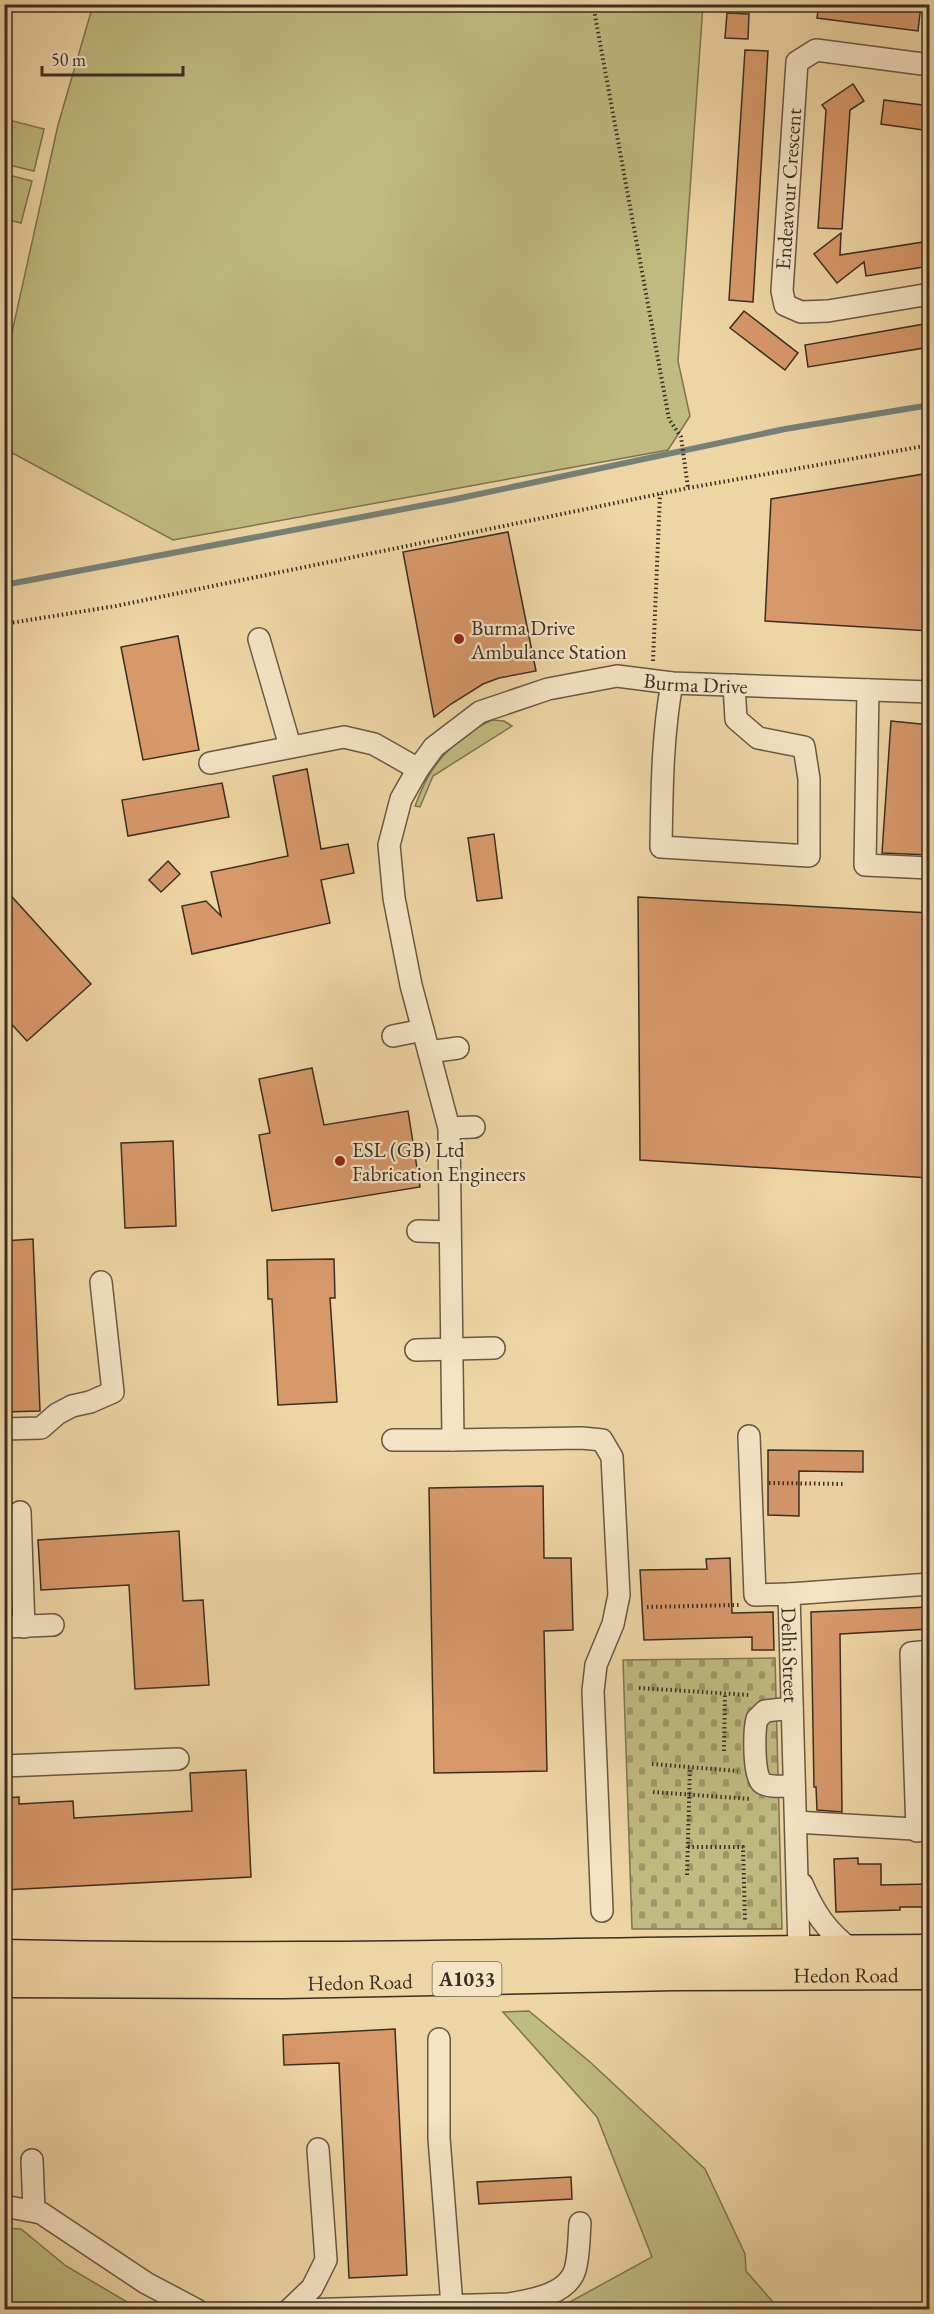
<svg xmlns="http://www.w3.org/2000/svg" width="934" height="2314" font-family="'EB Garamond',serif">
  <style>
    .green { fill: #c0bb80; stroke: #7e7452; stroke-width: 1.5 }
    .cemetery { fill: url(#cemetery-stones); stroke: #7e7452; stroke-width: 1.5 }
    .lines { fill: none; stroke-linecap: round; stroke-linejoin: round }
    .stream { stroke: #758177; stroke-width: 6 }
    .building { fill: #d7986a; stroke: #3b2e24; stroke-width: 1.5 }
    .minor-casing { stroke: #685844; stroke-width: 24 }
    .highway-casing { stroke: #3b2e24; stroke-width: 33 }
    .path { stroke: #3b2e24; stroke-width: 4; stroke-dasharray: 1.5 3; stroke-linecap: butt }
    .minor { stroke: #f4e4c4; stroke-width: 21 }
    .highway { stroke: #eed5a4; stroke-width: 30 }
    .poi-dot { fill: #8f2418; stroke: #f4e4c4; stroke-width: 2 }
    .labels { text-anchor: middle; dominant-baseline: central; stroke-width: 4.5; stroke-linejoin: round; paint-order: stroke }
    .shield { fill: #f4e4c4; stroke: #726554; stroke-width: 1.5 }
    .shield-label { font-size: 20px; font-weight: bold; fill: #3b2e24 }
    .street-label { font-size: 21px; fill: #3b2e24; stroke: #f4e4c4 }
    .poi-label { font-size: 21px; fill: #3b2e24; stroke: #f4e4c4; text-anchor: start }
  </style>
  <defs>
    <pattern id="cemetery-stones" width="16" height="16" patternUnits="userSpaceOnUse" patternTransform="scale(1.5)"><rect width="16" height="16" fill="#c0bb80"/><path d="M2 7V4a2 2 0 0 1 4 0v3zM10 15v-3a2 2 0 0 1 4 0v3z" fill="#9d9869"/></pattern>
  </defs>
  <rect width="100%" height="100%" fill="#eed5a4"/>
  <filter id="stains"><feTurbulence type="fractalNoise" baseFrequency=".00333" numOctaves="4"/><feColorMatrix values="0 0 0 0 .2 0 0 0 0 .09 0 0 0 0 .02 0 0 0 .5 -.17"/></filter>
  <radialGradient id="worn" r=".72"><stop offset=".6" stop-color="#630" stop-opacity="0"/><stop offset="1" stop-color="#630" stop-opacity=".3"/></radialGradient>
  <g class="green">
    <polygon points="93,5 703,5 678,361 690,416 668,450 173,540 5,449 5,364 58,125"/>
    <polygon points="5,119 44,129 34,171 5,164"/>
    <polygon points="5,174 32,181 21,223 5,219"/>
    <path d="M 492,720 L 504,721 L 512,726 L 433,776 L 420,807 L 415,806 C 420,794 424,782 431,772 C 445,750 469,730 492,720 Z"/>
    <polygon points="529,2011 590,2062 705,2169 745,2254 746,2271 779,2309 557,2309 652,2257 597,2117 503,2012"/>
    <polygon points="4,2228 21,2229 66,2266 139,2309 5,2309"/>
  </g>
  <polygon class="cemetery" points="775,1658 782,1929 632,1929 623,1660"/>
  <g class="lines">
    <polyline class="stream" points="4,585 451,500 785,429 930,405"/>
  </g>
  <g class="building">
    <polygon points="819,4 921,4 918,31 817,18"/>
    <polygon points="727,13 749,14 748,39 725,38"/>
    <polygon points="745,50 768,51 753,302 729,300"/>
    <polygon points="853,84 864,101 850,110 842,229 818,228 826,110 822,105"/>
    <polygon points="884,100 930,106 930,131 881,124"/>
    <polygon points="841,233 840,255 930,241 930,266 866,276 864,262 837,283 814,254"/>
    <polygon points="744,311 798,353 785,370 730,328"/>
    <polygon points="930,323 930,347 808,367 805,345"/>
    <polygon points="930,473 930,631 765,621 771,499"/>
    <polygon points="508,532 536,671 499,678 483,684 451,704 434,717 403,552"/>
    <polygon points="178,636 199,750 143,760 121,647"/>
    <polygon points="891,721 930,725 930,855 882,853"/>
    <polygon points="307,769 321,849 348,844 354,873 321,880 330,923 192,954 182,906 206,901 221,916 211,872 288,856 273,776"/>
    <polygon points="222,783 229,817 128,836 122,800"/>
    <polygon points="494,834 502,898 477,901 468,838"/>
    <polygon points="168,861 180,874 161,892 149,880"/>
    <polygon points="4,888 91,984 27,1041 4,1016"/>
    <polygon points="638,897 930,913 930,1178 640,1160"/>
    <polygon points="312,1068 324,1125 408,1111 420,1187 272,1211 259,1135 270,1133 259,1079"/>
    <polygon points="173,1141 176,1226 125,1228 121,1143"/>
    <polygon points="33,1239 40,1411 4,1412 4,1241"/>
    <polygon points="334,1259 335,1298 330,1298 337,1402 278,1405 272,1299 268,1299 267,1260"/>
    <polygon points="768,1450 863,1451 863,1472 799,1471 799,1516 768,1515"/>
    <polygon points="543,1486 544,1558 571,1558 573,1630 544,1631 547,1771 434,1773 429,1488"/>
    <polygon points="179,1531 183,1601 203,1600 209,1685 135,1689 129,1585 41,1590 38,1540"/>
    <polygon points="730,1558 732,1613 773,1612 774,1650 752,1650 752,1637 644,1640 640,1570 707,1569 706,1559"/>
    <polygon points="930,1607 930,1629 840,1634 842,1812 817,1810 816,1787 814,1787 811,1612"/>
    <polygon points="246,1770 251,1877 4,1890 4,1798 19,1797 19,1804 73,1801 74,1818 192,1811 190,1773"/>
    <polygon points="858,1858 858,1864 881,1864 881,1885 930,1884 930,1907 900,1907 900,1910 836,1912 834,1859"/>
    <polygon points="395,2029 407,2275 349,2278 339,2063 284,2065 283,2035"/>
    <polygon points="571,2177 572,2199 479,2204 477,2182"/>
  </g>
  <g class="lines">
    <defs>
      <g id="minor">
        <polyline points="930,65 816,50 797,62 782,291 785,305 801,312 828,311 930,294"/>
        <polyline points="259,639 290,746"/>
        <path d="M 672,683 C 662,737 662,792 661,847 L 809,856 L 809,779 L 804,747 L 758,738 L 736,719 L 734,685"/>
        <polyline points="868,690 865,865 930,868"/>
        <polyline points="210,763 344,737 374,744 418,769"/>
        <polyline points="393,1036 423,1030"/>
        <polyline points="429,1052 458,1048"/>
        <polyline points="449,1128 474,1127"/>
        <polyline points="418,1231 450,1232"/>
        <polyline points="416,1350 494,1348"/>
        <polyline points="4,1429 41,1428 57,1414 72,1406 90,1402 113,1392 101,1282"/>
        <path id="s1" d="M 749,1436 L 755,1595 L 789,1594 L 799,1950"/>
        <path id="s2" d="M 393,1440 L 453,1440 L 449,1128 L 411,985 L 394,898 L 389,845 L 401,799 L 418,769 L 434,747 L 480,712 L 548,689 L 617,676 L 672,683 L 930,692"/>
        <polyline points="453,1440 582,1438 602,1440 612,1457 619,1595 613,1624 596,1665 593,1691 602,1911"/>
        <polyline points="20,1512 24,1627"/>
        <polyline points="789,1594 930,1584"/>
        <polyline points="4,1627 53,1625"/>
        <path d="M 792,1708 L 765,1711 L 757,1719 C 754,1730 753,1776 762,1783 C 770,1788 785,1786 794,1786"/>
        <polyline points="4,1766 178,1759"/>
        <polyline points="796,1822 930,1830"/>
        <polyline points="917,1831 911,1653 930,1651"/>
        <path d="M 802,1884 C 814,1912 827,1932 852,1950"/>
        <polyline points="439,2039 439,2138 452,2306"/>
        <polyline points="32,2160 34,2211"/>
        <polyline points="4,2206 41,2213 146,2283 197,2310"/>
        <polyline points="289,2310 312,2288 326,2260 318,2149"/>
        <path d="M 300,2310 L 509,2304 C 532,2300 571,2294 576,2266 C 579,2253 579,2237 580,2223"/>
      </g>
      <g id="highway">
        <path d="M 4,1955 C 313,1962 621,1951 930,1950"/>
        <path id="s3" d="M 4,1982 L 284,1983 L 675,1975 L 930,1974"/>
      </g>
    </defs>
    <use href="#minor" class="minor-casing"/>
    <use href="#highway" class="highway-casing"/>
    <g class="path">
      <polyline points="587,4 594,10 669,419 681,437 688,488"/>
      <polyline points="4,624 116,606 688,488 930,445"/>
      <polyline points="653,661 660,494"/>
      <polyline points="769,1483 845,1484"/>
      <polyline points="647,1607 739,1605"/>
      <polyline points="639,1688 749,1695"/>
      <polyline points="724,1751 725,1693"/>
      <polyline points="652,1764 738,1771"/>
      <polyline points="653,1792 751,1799"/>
      <polyline points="688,1847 743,1847 745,1922"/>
      <polyline points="687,1875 690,1767"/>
    </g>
    <use href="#minor" class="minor"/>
    <use href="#highway" class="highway"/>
  </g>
  <g class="poi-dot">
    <circle cx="459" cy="639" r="6"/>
    <circle cx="340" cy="1161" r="6"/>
  </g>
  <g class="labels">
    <rect class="shield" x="432.5" y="1962" width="69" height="34" rx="4.5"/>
    <g class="shield-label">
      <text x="467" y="1979">A1033</text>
    </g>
    <g class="street-label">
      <text transform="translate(788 189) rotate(-86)">Endeavour Crescent</text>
      <text stroke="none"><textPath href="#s2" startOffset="1050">Burma Drive</textPath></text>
      <text stroke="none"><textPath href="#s1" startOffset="254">Delhi Street</textPath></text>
      <text stroke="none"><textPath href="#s3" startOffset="842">Hedon Road</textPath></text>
      <text stroke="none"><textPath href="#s3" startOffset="356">Hedon Road</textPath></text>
    </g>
    <g class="poi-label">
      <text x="471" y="627">Burma Drive<tspan x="471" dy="24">Ambulance Station</tspan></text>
      <text x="352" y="1149">ESL (GB) Ltd<tspan x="352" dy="24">Fabrication Engineers</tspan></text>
    </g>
  </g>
  <rect width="934" height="2314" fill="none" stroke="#eed5a4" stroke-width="24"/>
  <rect x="6" y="6" width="922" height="2302" fill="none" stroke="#3b2e24" stroke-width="3"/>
  <rect x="12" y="12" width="910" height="2290" fill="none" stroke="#3b2e24" stroke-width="1.5"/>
  <path d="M42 66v9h141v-9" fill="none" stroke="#3b2e24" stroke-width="3"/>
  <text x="51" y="66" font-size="18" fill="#3b2e24" stroke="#f4e4c4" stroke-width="4.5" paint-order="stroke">50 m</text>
  <rect width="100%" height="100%" filter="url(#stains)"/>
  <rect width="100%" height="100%" fill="url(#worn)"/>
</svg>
